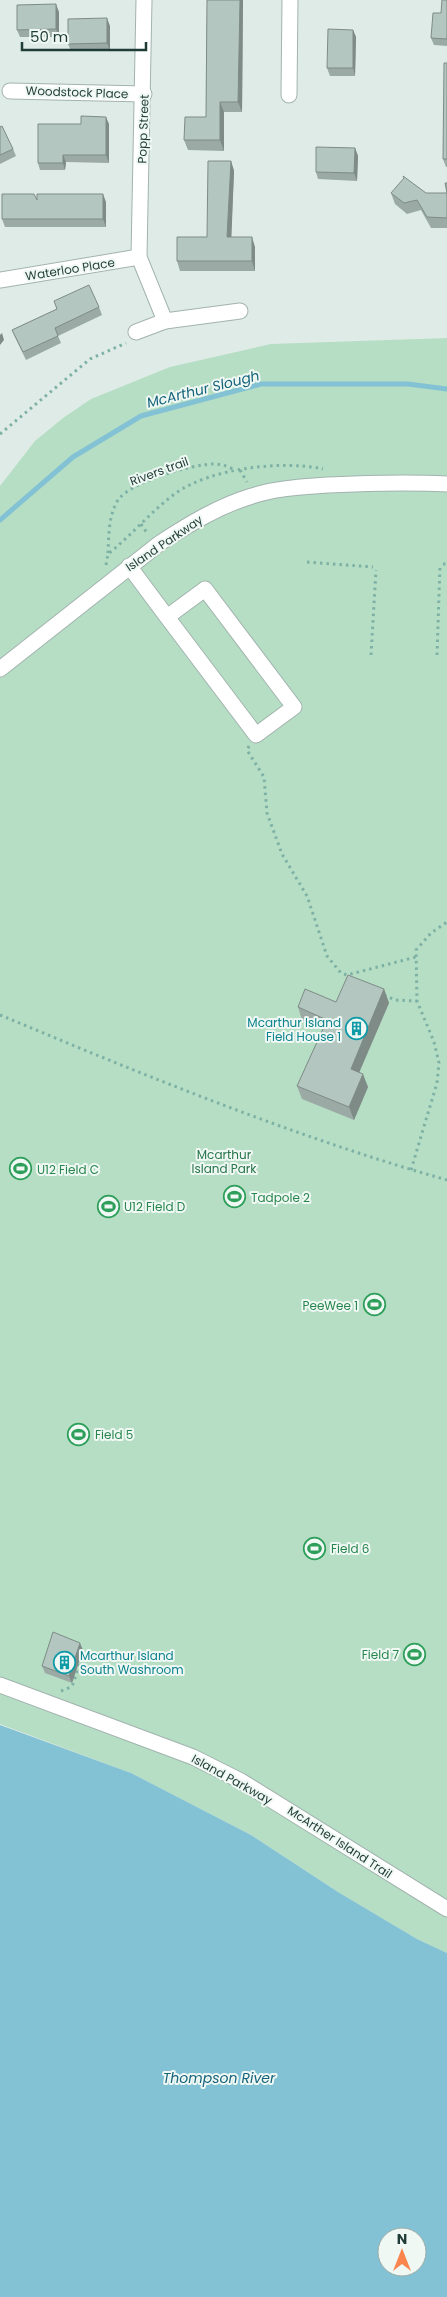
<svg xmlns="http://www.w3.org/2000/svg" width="447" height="2297" font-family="Poppins,sans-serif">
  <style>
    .green { fill: #b6dec4 }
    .water { fill: #83c2d4; fill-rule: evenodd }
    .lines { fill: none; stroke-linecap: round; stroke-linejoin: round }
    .stream { stroke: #83c2d4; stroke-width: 5 }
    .minor-casing { stroke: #a2b3af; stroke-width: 17 }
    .path { stroke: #7eb1a5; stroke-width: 3; stroke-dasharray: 2.5 4; stroke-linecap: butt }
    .minor { stroke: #fff; stroke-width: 15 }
    .wall { fill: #9baaa5 }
    .shaded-wall { fill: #7e8b86 }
    .building { fill: #b4c6c0; stroke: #7e8b86 }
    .labels { text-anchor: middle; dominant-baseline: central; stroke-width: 4; stroke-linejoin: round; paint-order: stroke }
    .street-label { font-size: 12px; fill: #1f3c37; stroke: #f0f8f4 }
    .culture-label { font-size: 12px; fill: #0d838f; stroke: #f0f8f4; text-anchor: end }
    .park-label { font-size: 12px; fill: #27764b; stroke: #f0f8f4 }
    .leisure-label { font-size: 12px; fill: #27864d; stroke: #f0f8f4; text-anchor: start }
    .water-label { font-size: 14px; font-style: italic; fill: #16637c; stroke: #f0f8f4 }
  </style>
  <rect width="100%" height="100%" fill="#dfebe7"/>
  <polygon class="green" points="447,338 447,1953 417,1939 338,1892 251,1835 131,1773 0,1724 0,486 35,441 63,418 91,399 170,367 271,344"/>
  <path class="water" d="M 0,1725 L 131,1773 L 251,1835 L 338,1892 L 417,1939 L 447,1953 L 447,2297 L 0,2297 ZM 387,2237 L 417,2237 L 417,2267 L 387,2267 Z"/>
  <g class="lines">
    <polyline class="stream" points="0,520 73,457 141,416 261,384 408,384 447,389"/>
    <defs>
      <g id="minor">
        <polyline points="10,91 144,94"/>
        <polyline points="289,95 290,0"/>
        <polyline points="0,280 139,257"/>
        <polyline points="165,321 240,311"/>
        <polyline points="136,332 165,321 139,257 144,0"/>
        <polyline points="129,566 167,617 205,589 294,707 256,735 167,617"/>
        <path d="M 0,669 L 160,543 C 189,524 219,506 252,496 C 276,488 303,487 328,485 C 368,483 407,482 447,484"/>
        <polyline points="0,1685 193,1757 241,1781 447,1909"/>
      </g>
    </defs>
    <use href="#minor" class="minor-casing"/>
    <g class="path">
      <polyline points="0,434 90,359 126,343"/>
      <polyline points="240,470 247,482"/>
      <polyline points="141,524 147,533"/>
      <path d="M 108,553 C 109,536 108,516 118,500 C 130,482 192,464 214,464 C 221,464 227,466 233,469"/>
      <polyline points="307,562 373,567"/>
      <polyline points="443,564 447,564"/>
      <path d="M 106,565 L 108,554 C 132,535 151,511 176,493 C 211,468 283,460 323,469"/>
      <polyline points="371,655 376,570"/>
      <polyline points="437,655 440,566"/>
      <polyline points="249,746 247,750 264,777 267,813 282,854 307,896 327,956 341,973 347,975 416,957"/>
      <polyline points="384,995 395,1000 417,1001"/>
      <path d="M 0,1015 C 146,1076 295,1137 447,1180"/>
      <polyline points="411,1170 437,1083 439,1063 434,1042 417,1001 416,950 431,933 447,922"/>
      <polyline points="61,1691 71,1687 73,1684 84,1651 81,1649"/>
    </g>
    <use href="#minor" class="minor"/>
  </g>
  <g class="wall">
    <polygon points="207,0 243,0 242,112 224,112 224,151 188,150 184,140 206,117"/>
    <polygon points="447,0 447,46 434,45 431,38"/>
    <polygon points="59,12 59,37 20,37 17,30"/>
    <polygon points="110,26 110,51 71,51 68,44"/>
    <polygon points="353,30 356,37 355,76 330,76 327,68"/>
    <polygon points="447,63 447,167 446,167 443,159"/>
    <polygon points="81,124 109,124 109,163 66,162 65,170 40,170 38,163"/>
    <polygon points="0,127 13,149 16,156 0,164"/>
    <polygon points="355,148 358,156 357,181 318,179 316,172"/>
    <polygon points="231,161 234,171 231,237 255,247 255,271 180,271 177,261 207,237"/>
    <polygon points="447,183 447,228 431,228 421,210 407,214 395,204 391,193 447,193"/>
    <polygon points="37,200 106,202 106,227 5,227 2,219"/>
    <polygon points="54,301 99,307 102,315 58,336 61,343 26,360 15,337 12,330 57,309"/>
    <polygon points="384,989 389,1003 359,1073 368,1087 354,1120 302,1099 297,1086 323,1029 302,1020 298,1007 336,1002"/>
    <polygon points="83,1650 72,1683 45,1673 42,1666"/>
  </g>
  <g class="shaded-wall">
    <polygon points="240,0 243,0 242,112 238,102"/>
    <polygon points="56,4 59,12 59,37 56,29"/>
    <polygon points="107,18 110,26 110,51 107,43"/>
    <polygon points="353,30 356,37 355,76 353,68"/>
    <polygon points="220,102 224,112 224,151 220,140"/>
    <polygon points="106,117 109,124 109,163 106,155"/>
    <polygon points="355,148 358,156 357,181 354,173"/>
    <polygon points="63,155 66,162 65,170 63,163"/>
    <polygon points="231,161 234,171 231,247 227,237"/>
    <polygon points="103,194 106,202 106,227 103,219"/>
    <polygon points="252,237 255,247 255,271 252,261"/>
    <polygon points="2,333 4,340 0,345 0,335"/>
    <polygon points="384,989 389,1003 355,1082 351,1069"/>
    <polygon points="363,1074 368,1087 354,1120 349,1107"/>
    <polygon points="80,1643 83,1650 72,1683 69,1676"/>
  </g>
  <g class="building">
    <polygon points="207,0 240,0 238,102 220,102 220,140 184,140 185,117 206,117"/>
    <polygon points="442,0 447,0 447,39 431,38 433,13 441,13"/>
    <polygon points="56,4 56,29 17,30 17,5"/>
    <polygon points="107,18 107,43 68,44 68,19"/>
    <polygon points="328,29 353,30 353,68 327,68"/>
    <polygon points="444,63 447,63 447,159 443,159"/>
    <polygon points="81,116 106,117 106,155 63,155 63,163 38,163 38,124 81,124"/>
    <polygon points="2,126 13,149 0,155 0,127"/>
    <polygon points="316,147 355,148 354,173 316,172"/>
    <polygon points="208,161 231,161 227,237 252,237 252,261 177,261 177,237 207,237"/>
    <polygon points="403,176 426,193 447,193 445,183 447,183 447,218 427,217 417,200 404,203 391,193 404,178"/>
    <polygon points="2,194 34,194 37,200 37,194 103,194 103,219 2,219"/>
    <polygon points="89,285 99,307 55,328 58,336 23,352 12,330 57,309 54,301"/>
    <polygon points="348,975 384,989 351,1069 363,1074 349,1107 297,1086 327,1020 298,1007 305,989 336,1002"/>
    <polygon points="53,1632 80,1643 69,1676 42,1666"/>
  </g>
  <defs>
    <symbol id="building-ring" viewBox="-11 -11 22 22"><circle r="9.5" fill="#f0f8f4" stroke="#0f9aa8" stroke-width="1.5"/><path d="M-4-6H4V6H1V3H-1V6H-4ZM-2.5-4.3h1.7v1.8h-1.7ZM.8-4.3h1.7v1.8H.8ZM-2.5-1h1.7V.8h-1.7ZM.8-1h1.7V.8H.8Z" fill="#0f9aa8"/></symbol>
    <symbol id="stadium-ring" viewBox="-11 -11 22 22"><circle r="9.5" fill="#f0f8f4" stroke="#2e9e5b" stroke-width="1.5"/><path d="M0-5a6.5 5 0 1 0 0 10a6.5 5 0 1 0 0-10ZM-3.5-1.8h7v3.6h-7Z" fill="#2e9e5b"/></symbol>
  </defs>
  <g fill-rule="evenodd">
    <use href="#building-ring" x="344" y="1016" width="25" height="25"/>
    <use href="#stadium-ring" x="8" y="1156" width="25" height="25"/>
    <use href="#stadium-ring" x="222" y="1184" width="25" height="25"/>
    <use href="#stadium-ring" x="96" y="1194" width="25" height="25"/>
    <use href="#stadium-ring" x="362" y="1292" width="25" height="25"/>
    <use href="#stadium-ring" x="66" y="1422" width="25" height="25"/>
    <use href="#stadium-ring" x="302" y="1536" width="25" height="25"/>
    <use href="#stadium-ring" x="402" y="1642" width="25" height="25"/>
    <use href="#building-ring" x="52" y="1650" width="25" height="25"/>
  </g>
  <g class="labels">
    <g class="street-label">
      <text transform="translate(77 92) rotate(2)">Woodstock Place</text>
      <text transform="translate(143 129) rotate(-88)">Popp Street</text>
      <text transform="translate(70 269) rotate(-9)">Waterloo Place</text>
      <text transform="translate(159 471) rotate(-20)">Rivers trail</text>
      <text transform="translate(164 543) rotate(-34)">Island Parkway</text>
      <text transform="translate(232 1779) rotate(29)">Island Parkway</text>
      <text transform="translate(340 1842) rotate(33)">McArther Island Trail</text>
    </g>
    <g class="culture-label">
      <text x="341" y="1022">Mcarthur Island<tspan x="341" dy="14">Field House 1</tspan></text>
      <text x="80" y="1655" text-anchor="start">Mcarthur Island<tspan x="80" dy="14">South Washroom</tspan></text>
    </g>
    <g class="park-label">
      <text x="224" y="1154">Mcarthur<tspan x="224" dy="14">Island Park</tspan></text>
    </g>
    <g class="leisure-label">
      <text x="37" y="1169">U12 Field C</text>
      <text x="251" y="1197">Tadpole 2</text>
      <text x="124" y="1206">U12 Field D</text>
      <text x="358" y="1305" text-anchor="end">PeeWee 1</text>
      <text x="95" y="1434">Field 5</text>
      <text x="331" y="1548">Field 6</text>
      <text x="399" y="1654" text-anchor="end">Field 7</text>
    </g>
    <g class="water-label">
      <text transform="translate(203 389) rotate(-14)">McArthur Slough</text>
      <text x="219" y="2078">Thompson River</text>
    </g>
  </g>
  <g transform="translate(402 2252)"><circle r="24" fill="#f0f8f4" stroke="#9cada8"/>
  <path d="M0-4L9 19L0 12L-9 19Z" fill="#fa854e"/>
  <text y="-8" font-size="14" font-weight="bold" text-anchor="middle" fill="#1f3c37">N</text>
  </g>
  <path d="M22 42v8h124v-8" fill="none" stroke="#1f3c37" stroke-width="2.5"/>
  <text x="30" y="42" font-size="15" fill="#1f3c37" stroke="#f0f8f4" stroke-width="4" paint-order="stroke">50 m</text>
</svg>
